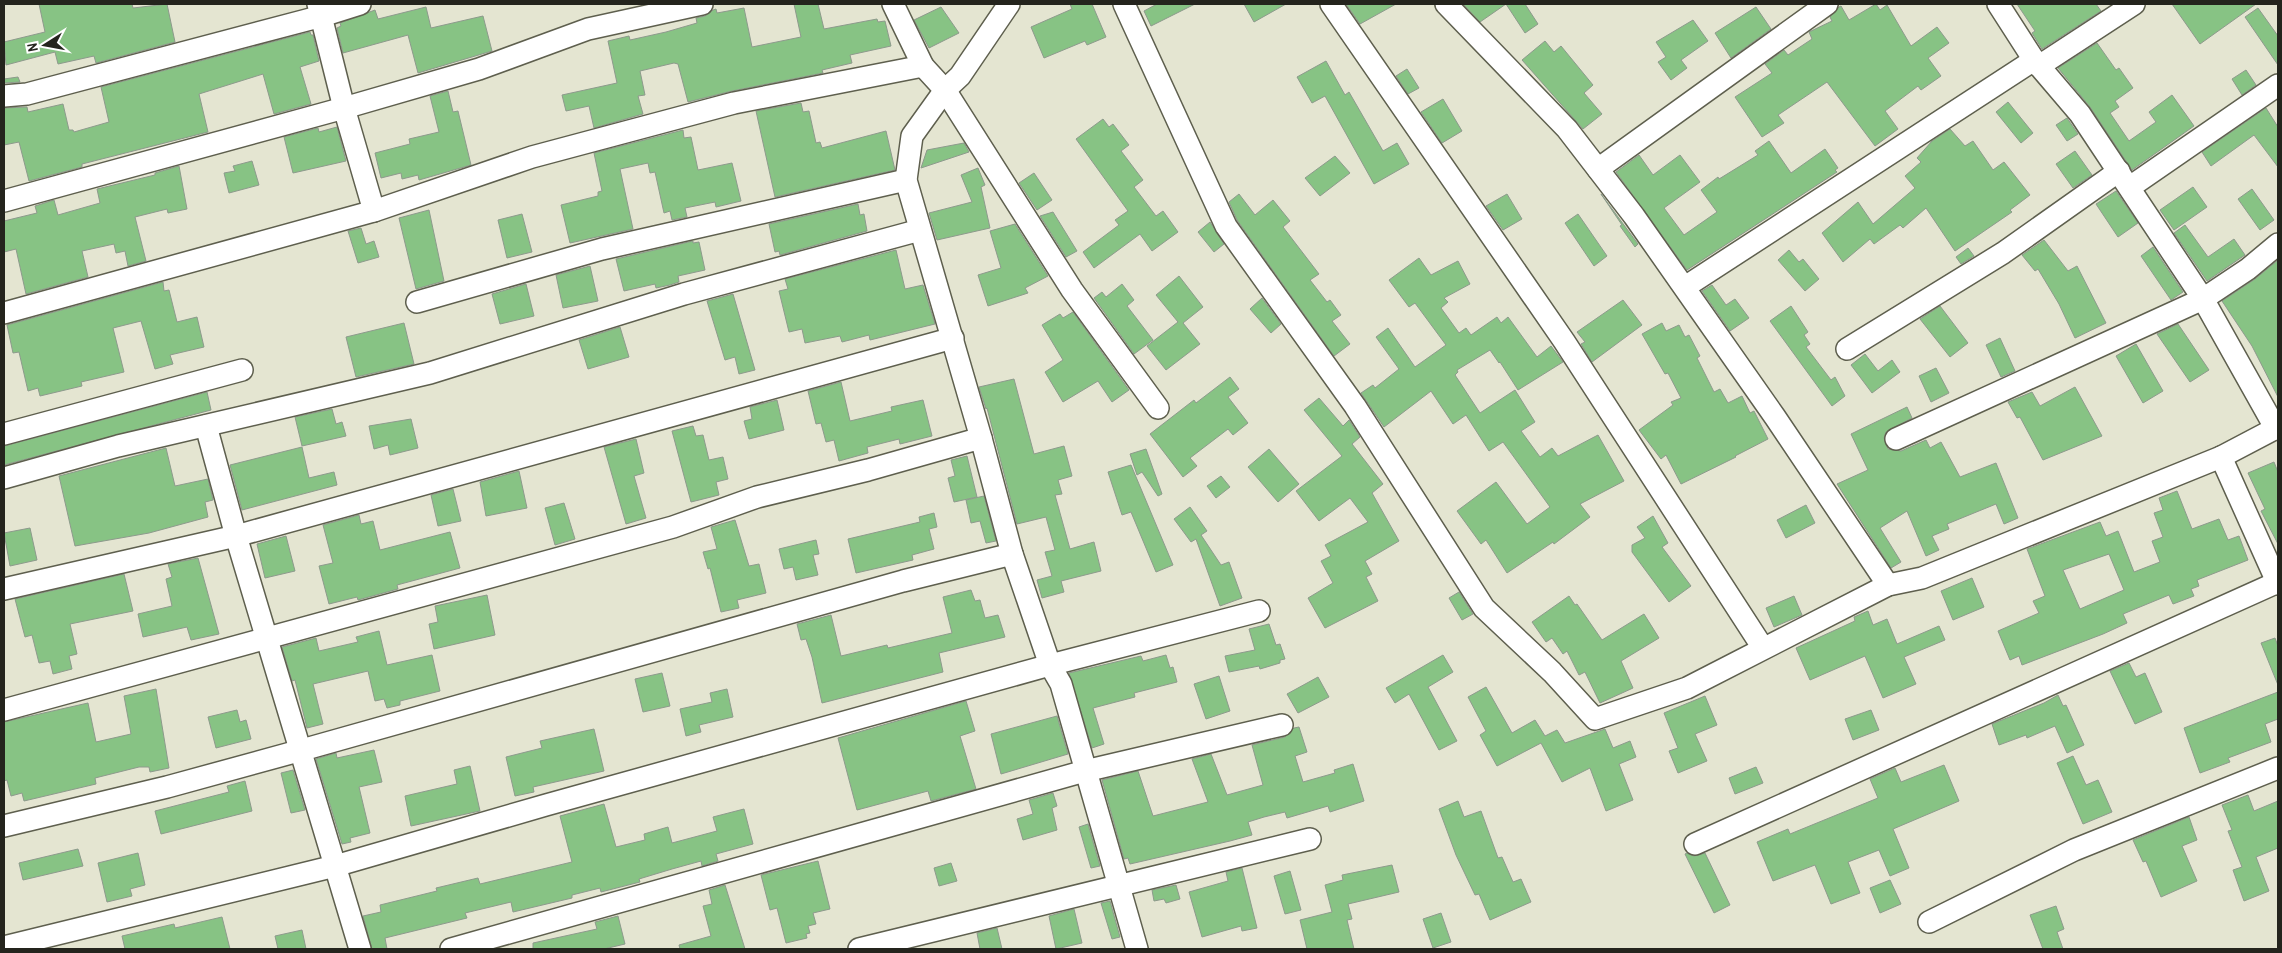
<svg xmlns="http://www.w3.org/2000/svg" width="2282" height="953" font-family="'Archivo Narrow',sans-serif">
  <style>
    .building { fill: #87c384; stroke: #8d9a8c; fill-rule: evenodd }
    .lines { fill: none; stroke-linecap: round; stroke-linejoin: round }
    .minor-casing { stroke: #5e5f4e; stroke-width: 24 }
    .minor { stroke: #fff; stroke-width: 21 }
  </style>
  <rect width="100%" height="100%" fill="#e4e5d1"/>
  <g class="building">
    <polygon points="39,4 132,4 133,8 167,4 175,42 96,63 94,56 58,64 55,52 6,65 4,42 45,32"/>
    <polygon points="794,4 818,4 824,29 877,19 878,22 885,21 891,46 850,55 852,63 822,70 823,73 732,91 688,102 678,64 674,63 640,71 645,95 638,96 643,114 594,128 589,106 566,111 562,95 617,83 608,41 629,36 630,40 666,32 697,23 696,18 705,16 713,10 716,9 717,13 744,8 752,47 801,37"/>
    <polygon points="1070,4 1092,4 1106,37 1087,45 1085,41 1044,58 1031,27 1072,9"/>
    <polygon points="1157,4 1195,4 1151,26 1144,11"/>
    <polygon points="1244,4 1286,4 1254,22"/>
    <polygon points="1346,4 1396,4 1360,24"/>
    <polygon points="1463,4 1525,4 1538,24 1525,33 1506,4 1480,22"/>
    <polygon points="1876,4 1880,10 1887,5 1911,46 1937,27 1949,43 1928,58 1941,76 1921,90 1918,86 1885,111 1898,129 1875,146 1827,82 1778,115 1784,123 1762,137 1735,97 1772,73 1765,64 1784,50 1788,55 1812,39 1809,32 1832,21 1830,17 1839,7 1841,6 1849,20"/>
    <polygon points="2017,4 2096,4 2101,11 2042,49 2032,33 2035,31"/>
    <polygon points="2172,4 2256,4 2200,44"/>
    <polygon points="426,7 431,28 483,16 492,51 418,73 408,35 343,53 337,28 341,26 340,23 375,10 378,19"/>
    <polygon points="941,7 959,33 929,48 914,20"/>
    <polygon points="1756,7 1771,29 1731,58 1715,33"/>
    <polygon points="2258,8 2278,36 2278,65 2245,17"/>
    <polygon points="1693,20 1708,41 1681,60 1687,68 1671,80 1658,62 1666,57 1656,42"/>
    <polygon points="310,32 311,35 313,35 319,61 300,67 311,104 274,114 263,74 199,94 208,132 82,164 82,167 29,181 19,142 4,145 4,108 27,107 28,112 63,104 69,130 73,130 74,132 109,122 101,87"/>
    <polygon points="1545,41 1554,52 1561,46 1593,85 1584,93 1602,114 1583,129 1522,60"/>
    <polygon points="2097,43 2116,70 2119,68 2133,88 2115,101 2119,107 2110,113 2129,141 2156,122 2149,112 2172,95 2194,126 2132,170 2090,107 2058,68"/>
    <polygon points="1326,61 1345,95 1349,92 1383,151 1397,143 1409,164 1374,184 1325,96 1312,103 1297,77"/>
    <polygon points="1407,69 1419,88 1408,94 1396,76"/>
    <polygon points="2246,70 2256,85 2242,95 2232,79"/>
    <polygon points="18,77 20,82 4,83 4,79"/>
    <polygon points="448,91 453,112 458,111 471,165 419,180 418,175 402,179 401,173 381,178 375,153 410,144 409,139 439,132 430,96"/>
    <polygon points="1443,99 1462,131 1442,143 1421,112"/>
    <polygon points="2008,102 2033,133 2021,143 1996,112"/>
    <polygon points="801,103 803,112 809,111 816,143 820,142 822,148 886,131 895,170 775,197 756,111"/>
    <polygon points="2266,108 2278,127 2278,167 2254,135 2211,166 2202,152"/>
    <polygon points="2067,118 2078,134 2067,141 2056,125"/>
    <polygon points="1103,119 1109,127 1113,124 1129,145 1121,151 1143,180 1134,187 1156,216 1163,211 1178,232 1152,251 1140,234 1094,268 1083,252 1119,225 1115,220 1128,211 1076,139"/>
    <polygon points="337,127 346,161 293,173 284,137 318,128 319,132"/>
    <polygon points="1950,129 1965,146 1973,141 1993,170 2004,162 2030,195 2010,210 2012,212 1955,251 1926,208 1903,228 1900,225 1874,244 1870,239 1843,262 1822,233 1858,202 1873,224 1915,188 1905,176 1921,162 1917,158 1932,141"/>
    <polygon points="683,130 684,138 691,137 698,170 732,163 741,201 716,207 715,202 685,208 687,217 672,220 670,211 664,213 655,172 650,173 648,163 620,169 633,229 570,243 561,205 598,196 598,192 602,191 594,153"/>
    <polygon points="1769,141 1791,173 1825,149 1838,168 1835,170 1837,172 1687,270 1616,172 1639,155 1653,175 1680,155 1700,182 1664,208 1684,235 1717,212 1701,190 1718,177 1719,179 1758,155 1755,151"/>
    <polygon points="964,143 969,152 921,168 927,150"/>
    <polygon points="2075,151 2092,175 2073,188 2056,164"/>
    <polygon points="1335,156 1350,173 1320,196 1305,178"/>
    <polygon points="252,161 259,185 229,193 224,173 235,171 233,166"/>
    <polygon points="179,166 187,209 168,213 167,209 135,217 146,261 128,266 125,251 116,253 114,244 82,251 88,277 26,294 16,249 4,252 4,221 37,213 35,206 54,200 58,215 100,203 97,189 155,175 155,173"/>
    <polygon points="978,168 985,185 981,187 990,228 937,240 929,213 972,202 961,175"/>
    <polygon points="1034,173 1052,200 1037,210 1019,183"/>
    <polygon points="2193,187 2207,207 2174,230 2160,210"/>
    <polygon points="2252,189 2274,220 2260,230 2238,199"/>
    <polygon points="2116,191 2138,223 2118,237 2096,204"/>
    <polygon points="1239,194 1255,215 1273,200 1290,221 1283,227 1319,274 1310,280 1327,302 1330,300 1341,315 1332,321 1350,344 1334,356 1237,220 1229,202"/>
    <polygon points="1507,194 1522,219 1503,230 1486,206"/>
    <polygon points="1601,194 1638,244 1635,247 1620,226 1622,225"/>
    <polygon points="858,204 860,215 864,214 867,231 780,255 779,251 775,252 769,224"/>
    <polygon points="429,210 444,281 416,289 399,218"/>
    <polygon points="1053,212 1077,251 1066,257 1040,216"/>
    <polygon points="522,214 532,252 507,258 498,220"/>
    <polygon points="1578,214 1607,256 1594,266 1565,223"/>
    <polygon points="1210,222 1224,244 1214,252 1198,232"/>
    <polygon points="1015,224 1048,276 1025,288 1028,293 988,306 978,275 1001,268 990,231"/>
    <polygon points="2185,225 2208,257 2234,239 2245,255 2207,281 2174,233"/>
    <polygon points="361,228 366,244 374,241 379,257 358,263 348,231"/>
    <polygon points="2044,240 2068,271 2077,266 2106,323 2075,338 2059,304 2038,269 2035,271 2022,255"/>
    <polygon points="693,241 693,243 699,242 705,270 678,276 679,282 670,285 656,288 655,284 624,291 616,259"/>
    <polygon points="2153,247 2183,292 2171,300 2141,256"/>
    <polygon points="1968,248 1974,256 1961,264 1956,257"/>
    <polygon points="896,250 905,289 923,285 935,324 870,340 869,335 842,342 840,336 805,343 802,329 789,332 779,291 788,289 785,279"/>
    <polygon points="1789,250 1799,262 1803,259 1819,279 1805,291 1778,260"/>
    <polygon points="1419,258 1431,275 1458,261 1470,284 1444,298 1448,302 1441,308 1459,333 1466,328 1471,335 1497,317 1501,323 1508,317 1537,357 1551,346 1563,362 1518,390 1500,362 1499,363 1490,350 1457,370 1458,372 1455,375 1480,413 1515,390 1535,422 1521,431 1540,457 1552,448 1558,456 1598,435 1624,481 1580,504 1590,517 1554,544 1553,542 1507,573 1486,540 1481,544 1457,511 1496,482 1527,524 1550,507 1503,442 1489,451 1466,415 1453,424 1431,391 1384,427 1361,393 1373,385 1375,388 1399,369 1376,337 1388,328 1415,367 1446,345 1415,303 1409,307 1389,280"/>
    <polygon points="2278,260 2278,397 2252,346 2222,301 2255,279"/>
    <polygon points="590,266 598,301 563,308 556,275"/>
    <polygon points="1179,276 1203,307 1183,323 1200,344 1166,370 1147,346 1178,322 1156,295"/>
    <polygon points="163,282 164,291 169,290 177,322 197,317 204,347 170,355 173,364 155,369 141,321 113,328 124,372 81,382 82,386 40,396 38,388 28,391 19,352 13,353 7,325"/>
    <polygon points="526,284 534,316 500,324 492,294"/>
    <polygon points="1122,284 1134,300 1127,306 1153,340 1134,354 1094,298 1102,292 1106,297"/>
    <polygon points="1712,285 1726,305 1735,299 1749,318 1730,331 1702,291"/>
    <polygon points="733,294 755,370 739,374 735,357 725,360 707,301"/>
    <polygon points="1262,298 1281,324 1271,333 1250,309"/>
    <polygon points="1623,300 1642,325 1592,362 1581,344 1585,342 1577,332"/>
    <polygon points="1791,306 1808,332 1804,335 1810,344 1806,347 1831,380 1835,377 1845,396 1832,406 1770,321"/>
    <polygon points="1940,306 1968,343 1950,357 1920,319"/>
    <polygon points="1073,312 1129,390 1112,402 1098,381 1063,402 1045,372 1063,360 1042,325 1060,314 1063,318"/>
    <polygon points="404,323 414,364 356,377 346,337"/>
    <polygon points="1662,323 1666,331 1679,325 1685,337 1689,335 1700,356 1697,358 1714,392 1720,389 1728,403 1742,396 1750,413 1754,411 1768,439 1735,456 1736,457 1681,484 1666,455 1661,459 1639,430 1673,405 1671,402 1681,398 1668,373 1665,374 1642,334"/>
    <polygon points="2178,324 2209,370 2190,382 2157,334"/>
    <polygon points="620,327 629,357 588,369 579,340"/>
    <polygon points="2000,338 2015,371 2001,377 1986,345"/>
    <polygon points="2136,344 2163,391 2143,403 2116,356"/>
    <polygon points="1865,354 1878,371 1892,360 1900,372 1872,393 1851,365"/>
    <polygon points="1936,368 1949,393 1931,402 1919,376"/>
    <polygon points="1230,377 1239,389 1228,397 1248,423 1233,435 1228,429 1190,458 1197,466 1183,477 1150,434 1194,400 1196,403"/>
    <polygon points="1014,379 1034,454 1064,446 1072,476 1058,480 1062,494 1055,495 1070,549 1094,542 1101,571 1061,581 1064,592 1042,598 1037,580 1052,576 1045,552 1055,550 1046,517 1017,524 987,408 986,409 979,387"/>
    <polygon points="841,382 850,421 892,411 891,407 923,400 932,436 900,444 899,439 867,447 868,453 839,461 834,440 826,442 821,423 816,424 808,391"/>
    <polygon points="2075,387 2102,436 2043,460 2020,417 2017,418 2008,402 2032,392 2040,406"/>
    <polygon points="207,392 211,410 4,465 4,446"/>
    <polygon points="1319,398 1343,426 1349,420 1360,437 1352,444 1383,484 1372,493 1399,541 1365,561 1372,574 1366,577 1378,601 1325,628 1308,598 1333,583 1321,561 1331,556 1325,545 1368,522 1350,498 1319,521 1296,491 1342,456 1304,410"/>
    <polygon points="777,400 784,430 749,439 744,421 752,419 750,407"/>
    <polygon points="1907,407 1912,418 1886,432 1884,438 1888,449 1901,451 1926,440 1930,448 1941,442 1960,477 1996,463 2018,518 2004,524 1996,504 1947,524 1949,529 1932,536 1939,550 1926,556 1907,511 1880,528 1901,562 1891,568 1837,484 1868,470 1851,434"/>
    <polygon points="332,409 336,424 342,422 346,436 302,446 295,417"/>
    <polygon points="411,419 418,448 390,455 388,445 374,449 369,426"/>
    <polygon points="693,426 696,436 703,435 709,460 723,457 728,479 716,482 719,495 691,502 672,431"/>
    <polygon points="636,439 644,473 634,476 646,518 626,524 604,447"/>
    <polygon points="302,447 309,478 334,472 337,485 242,510 230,465"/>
    <polygon points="166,448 175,486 208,479 213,500 205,502 208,517 149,533 75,546 59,476"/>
    <polygon points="1146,449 1162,494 1158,496 1142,472 1137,475 1130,454"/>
    <polygon points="1269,449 1299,484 1278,502 1248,467"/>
    <polygon points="967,456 977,497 954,502 948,478 955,476 951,460"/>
    <polygon points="2274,462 2278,472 2278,544 2261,511 2265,509 2248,473"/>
    <polygon points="1131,465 1173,565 1156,572 1131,512 1122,515 1108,472"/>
    <polygon points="519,471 527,508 486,516 480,482"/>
    <polygon points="1221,476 1230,487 1216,498 1207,486"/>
    <polygon points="453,489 461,521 438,526 431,495"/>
    <path d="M 2177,491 L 2192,529 L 2219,519 L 2228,540 L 2239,536 L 2248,560 L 2197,580 L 2199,586 L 2191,589 L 2194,596 L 2173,604 L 2169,595 L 2123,614 L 2127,623 L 2103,634 L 2022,665 L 2019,656 L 2010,660 L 1998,631 L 2039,613 L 2033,601 L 2045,596 L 2027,549 L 2100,522 L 2106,536 L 2118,531 L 2134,572 L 2160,562 L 2152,541 L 2163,537 L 2154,513 L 2163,510 L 2159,498 ZM 2109,554 L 2124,590 L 2080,609 L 2063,570 Z"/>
    <polygon points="984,496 996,541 986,543 980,521 971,523 966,500"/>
    <polygon points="564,503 575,539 555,545 545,508"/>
    <polygon points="1806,505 1815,523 1786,538 1777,520"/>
    <polygon points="1190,507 1207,531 1201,535 1221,565 1229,562 1242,598 1220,606 1196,539 1191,542 1174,519"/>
    <polygon points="934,513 937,527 929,529 934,549 912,555 913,560 856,573 848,539 920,522 919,517"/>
    <polygon points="359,515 361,524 373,521 380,550 450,532 460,568 397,585 398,589 358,600 357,597 329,604 319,566 333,563 323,525"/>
    <polygon points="1653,516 1668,543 1662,547 1691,586 1669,602 1632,552 1632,545 1645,538 1637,527"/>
    <polygon points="735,520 749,566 759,564 766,593 737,600 739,608 721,612 710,568 708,569 703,552 717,549 711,527"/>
    <polygon points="30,528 37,560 10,566 4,533"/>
    <polygon points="286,536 295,571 265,578 257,544"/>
    <polygon points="816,540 819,554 813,555 818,575 796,580 793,567 784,569 779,549"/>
    <polygon points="198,558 219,634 191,640 187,627 143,637 138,614 172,606 166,579 172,577 168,564"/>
    <polygon points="124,574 133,611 70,624 77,654 69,656 72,669 53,674 50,661 39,663 32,635 25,637 15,599"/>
    <polygon points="1972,578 1984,607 1953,620 1941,591"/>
    <polygon points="971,590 975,601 980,600 985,618 998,615 1005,637 939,653 943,672 822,703 812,657 806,639 801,640 797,624 831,615 841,656 887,645 888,648 952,633 943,597"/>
    <polygon points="1459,592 1473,614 1462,620 1449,598"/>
    <polygon points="487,595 495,635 434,649 429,624 438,622 435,606"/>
    <polygon points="1569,596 1575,605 1577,604 1602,640 1644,614 1659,638 1621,661 1633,688 1600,703 1585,672 1579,675 1567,651 1563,654 1552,638 1546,642 1532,622"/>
    <polygon points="1794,596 1802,615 1774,627 1766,608"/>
    <polygon points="1868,611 1873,625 1887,619 1897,644 1939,626 1945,640 1904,657 1916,684 1883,698 1865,656 1810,680 1796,648 1855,621 1854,617"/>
    <polygon points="1269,624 1276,645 1280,644 1285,659 1280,660 1280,663 1260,669 1259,666 1229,672 1225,656 1255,650 1249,629"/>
    <polygon points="379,631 387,665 432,655 440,691 400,701 400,705 387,708 384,699 375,701 368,671 313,684 323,724 307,728 295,680 292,681 282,647 316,638 319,651 358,642 356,637"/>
    <polygon points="2275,638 2278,646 2278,685 2261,643"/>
    <polygon points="1166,655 1170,668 1173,667 1177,682 1134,693 1135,697 1093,708 1104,744 1092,748 1069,673 1141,656 1143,661"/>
    <polygon points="1443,655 1453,672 1428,687 1457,741 1439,750 1409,694 1395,703 1386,688"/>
    <polygon points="2129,663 2136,677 2145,673 2162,712 2135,724 2110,671"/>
    <polygon points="662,673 670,706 643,712 635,679"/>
    <polygon points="1219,676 1230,711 1206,719 1194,684"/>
    <polygon points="1318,677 1329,697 1298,713 1287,694"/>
    <polygon points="1486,687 1512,733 1535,720 1545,736 1557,730 1565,743 1605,729 1613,748 1630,741 1636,757 1619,764 1633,800 1606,811 1590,768 1562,782 1541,743 1497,766 1480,735 1486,731 1468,697"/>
    <polygon points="156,689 169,768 150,772 149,767 139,767 95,778 96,784 24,801 22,793 11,796 7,780 4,781 4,722 88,703 96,742 131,734 124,696"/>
    <polygon points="727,689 733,717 699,725 701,732 686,736 680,709 712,702 710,693"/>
    <polygon points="2278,692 2278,719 2265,724 2271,742 2228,758 2230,762 2200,773 2184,728"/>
    <polygon points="2058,695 2063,706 2066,705 2084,745 2067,753 2055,726 2027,738 2026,735 1999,745 1992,724 2044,703"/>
    <polygon points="1705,696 1717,725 1695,734 1707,761 1678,773 1669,751 1678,748 1664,713"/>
    <polygon points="966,701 975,731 960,736 976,789 931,801 928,791 857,810 838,738"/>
    <polygon points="237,710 240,722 246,720 251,739 216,748 208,717"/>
    <polygon points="1871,710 1879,730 1853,740 1845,719"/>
    <polygon points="1057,716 1068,754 1001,774 991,734"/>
    <polygon points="1299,727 1307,752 1295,756 1303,782 1335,773 1334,770 1353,764 1364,801 1330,812 1328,806 1287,818 1285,812 1264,817 1248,822 1252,835 1230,841 1130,864 1128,858 1124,859 1102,780 1138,771 1153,816 1208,802 1192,759 1211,754 1227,795 1263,785 1252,745 1285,737 1294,728"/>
    <polygon points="594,729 604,771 533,787 534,792 515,796 506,757 542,748 540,741"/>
    <polygon points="374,750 382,782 359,787 370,833 350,838 351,842 342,844 316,759 336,753 337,758"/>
    <polygon points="2073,756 2086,785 2098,780 2112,812 2083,824 2057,763"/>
    <polygon points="1944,765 1959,801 1893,829 1909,868 1890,876 1879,850 1848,862 1860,893 1831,904 1815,865 1773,881 1757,842 1788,829 1790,834 1878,798 1870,779 1895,768 1901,782"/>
    <polygon points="470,766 480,811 411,826 405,796 457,784 454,770"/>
    <polygon points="1756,767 1763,783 1735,794 1729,778"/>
    <polygon points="293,770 305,810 291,813 281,773"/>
    <polygon points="245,781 252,811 161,834 155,811 229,792 227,786"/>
    <polygon points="1053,793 1057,806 1052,808 1057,830 1023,840 1017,819 1033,814 1029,800"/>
    <polygon points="2248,795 2254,811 2278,801 2278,848 2256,857 2269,891 2244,901 2233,870 2242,867 2228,831 2232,830 2222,805"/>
    <polygon points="1458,801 1464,817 1481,811 1498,858 1502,857 1513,882 1521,879 1531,902 1490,920 1479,894 1475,895 1456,855 1439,809"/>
    <polygon points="604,804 616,847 645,840 644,834 668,827 672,843 717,831 713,817 744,809 753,844 716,854 718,861 702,866 701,861 672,869 639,879 640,882 601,892 600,888 572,895 572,898 513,912 511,902 465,913 467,918 385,938 387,949 372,949 363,916 381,912 380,905 437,891 436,888 478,878 480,884 572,862 560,816"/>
    <polygon points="2189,817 2197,840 2182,846 2197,881 2161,897 2146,861 2143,862 2133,840"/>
    <polygon points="1088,824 1100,866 1091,868 1079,827"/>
    <polygon points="78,849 83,866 23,880 19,863"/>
    <polygon points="138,853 145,885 130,889 132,896 107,902 98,863"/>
    <polygon points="1687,853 1694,856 1705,853 1730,905 1714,913 1685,854"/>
    <polygon points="818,861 830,909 813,913 816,924 808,926 810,933 806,934 807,938 786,943 777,908 770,910 761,875"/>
    <polygon points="951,863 957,881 939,886 934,868"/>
    <polygon points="1392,865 1399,892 1348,904 1352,919 1347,920 1354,949 1307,949 1300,920 1332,912 1325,885 1343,880 1342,875"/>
    <polygon points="1242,868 1257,928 1242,931 1241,926 1202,937 1189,892 1228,881 1226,872"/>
    <polygon points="1290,871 1301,910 1285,914 1274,876"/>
    <polygon points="1890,880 1901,904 1880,913 1870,888"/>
    <polygon points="725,885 745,949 680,949 679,945 711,936 703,906 712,904 709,890"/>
    <polygon points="1176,885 1180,899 1166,903 1164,899 1154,901 1152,890"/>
    <polygon points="1110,901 1120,937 1112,939 1101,903"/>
    <polygon points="2056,906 2064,929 2057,932 2063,949 2043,949 2030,915"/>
    <polygon points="1074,909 1082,943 1056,949 1049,916"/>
    <polygon points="1441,913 1451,942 1433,948 1423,919"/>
    <polygon points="618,916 625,944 604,949 533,949 533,943 597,929 595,922"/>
    <polygon points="222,917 230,949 125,949 122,936 174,924 175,928"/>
    <polygon points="997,928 1002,949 980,949 977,933"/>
    <polygon points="302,930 306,949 278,949 275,936"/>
  </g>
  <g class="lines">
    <defs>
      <g id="minor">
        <polyline points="318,4 344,108 374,211"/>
        <polyline points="893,4 923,66 945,90 1072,290 1158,408"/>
        <polyline points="1124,4 1226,226 1355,406 1484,608 1552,672 1595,719 1687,688 1888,585 1922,578 2221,457 2278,427"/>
        <polyline points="1331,4 1564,341 1763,648"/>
        <polyline points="1446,4 1567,129 1634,216 1775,417 1888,585"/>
        <polyline points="1998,4 2034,60 2080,114 2203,299 2276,429"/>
        <polyline points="2039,66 2134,4"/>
        <polyline points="4,96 27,94 322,16 360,4"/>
        <polyline points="1598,169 1827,4"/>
        <polyline points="2130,187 2278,85"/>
        <polyline points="4,201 344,108 479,69 588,29 702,4"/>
        <polyline points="1685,287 2034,60"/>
        <polyline points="417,302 602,249 906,180"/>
        <polyline points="4,313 374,211 532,157 734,103 923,66"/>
        <polyline points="1847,349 2003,253 2119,171"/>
        <polyline points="206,426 236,536 360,949"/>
        <polyline points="4,434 242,370"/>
        <polyline points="981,438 906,180 912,136 945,90 960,76 1009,4"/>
        <polyline points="1896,439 2203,299 2248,269 2278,244"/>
        <polyline points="2221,457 2278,584"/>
        <polyline points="4,478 118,446 430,373 684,294 920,230"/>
        <polyline points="4,589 236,536 953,338"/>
        <polyline points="4,710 673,527 757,497 868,470 981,438 1012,554 1050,665 1061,684 1137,949"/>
        <polyline points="4,826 167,787 302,750 903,581 1012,554"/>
        <polyline points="1695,844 2278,582"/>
        <polyline points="1929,922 2074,850 2278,768"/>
        <polyline points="4,947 335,866 546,805 1050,665 1259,611"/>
        <polyline points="451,949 1085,771 1282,725"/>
        <polyline points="859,949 1310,839"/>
      </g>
    </defs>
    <use href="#minor" class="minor-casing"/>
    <use href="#minor" class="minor"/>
  </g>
  <rect width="2282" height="953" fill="none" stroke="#24241d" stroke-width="10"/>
  <g transform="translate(45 45) rotate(259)" stroke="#ffffff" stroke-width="4" paint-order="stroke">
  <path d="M0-4L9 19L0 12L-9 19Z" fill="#24241d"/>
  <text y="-8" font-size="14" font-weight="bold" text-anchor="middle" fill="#24241d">N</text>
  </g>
</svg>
